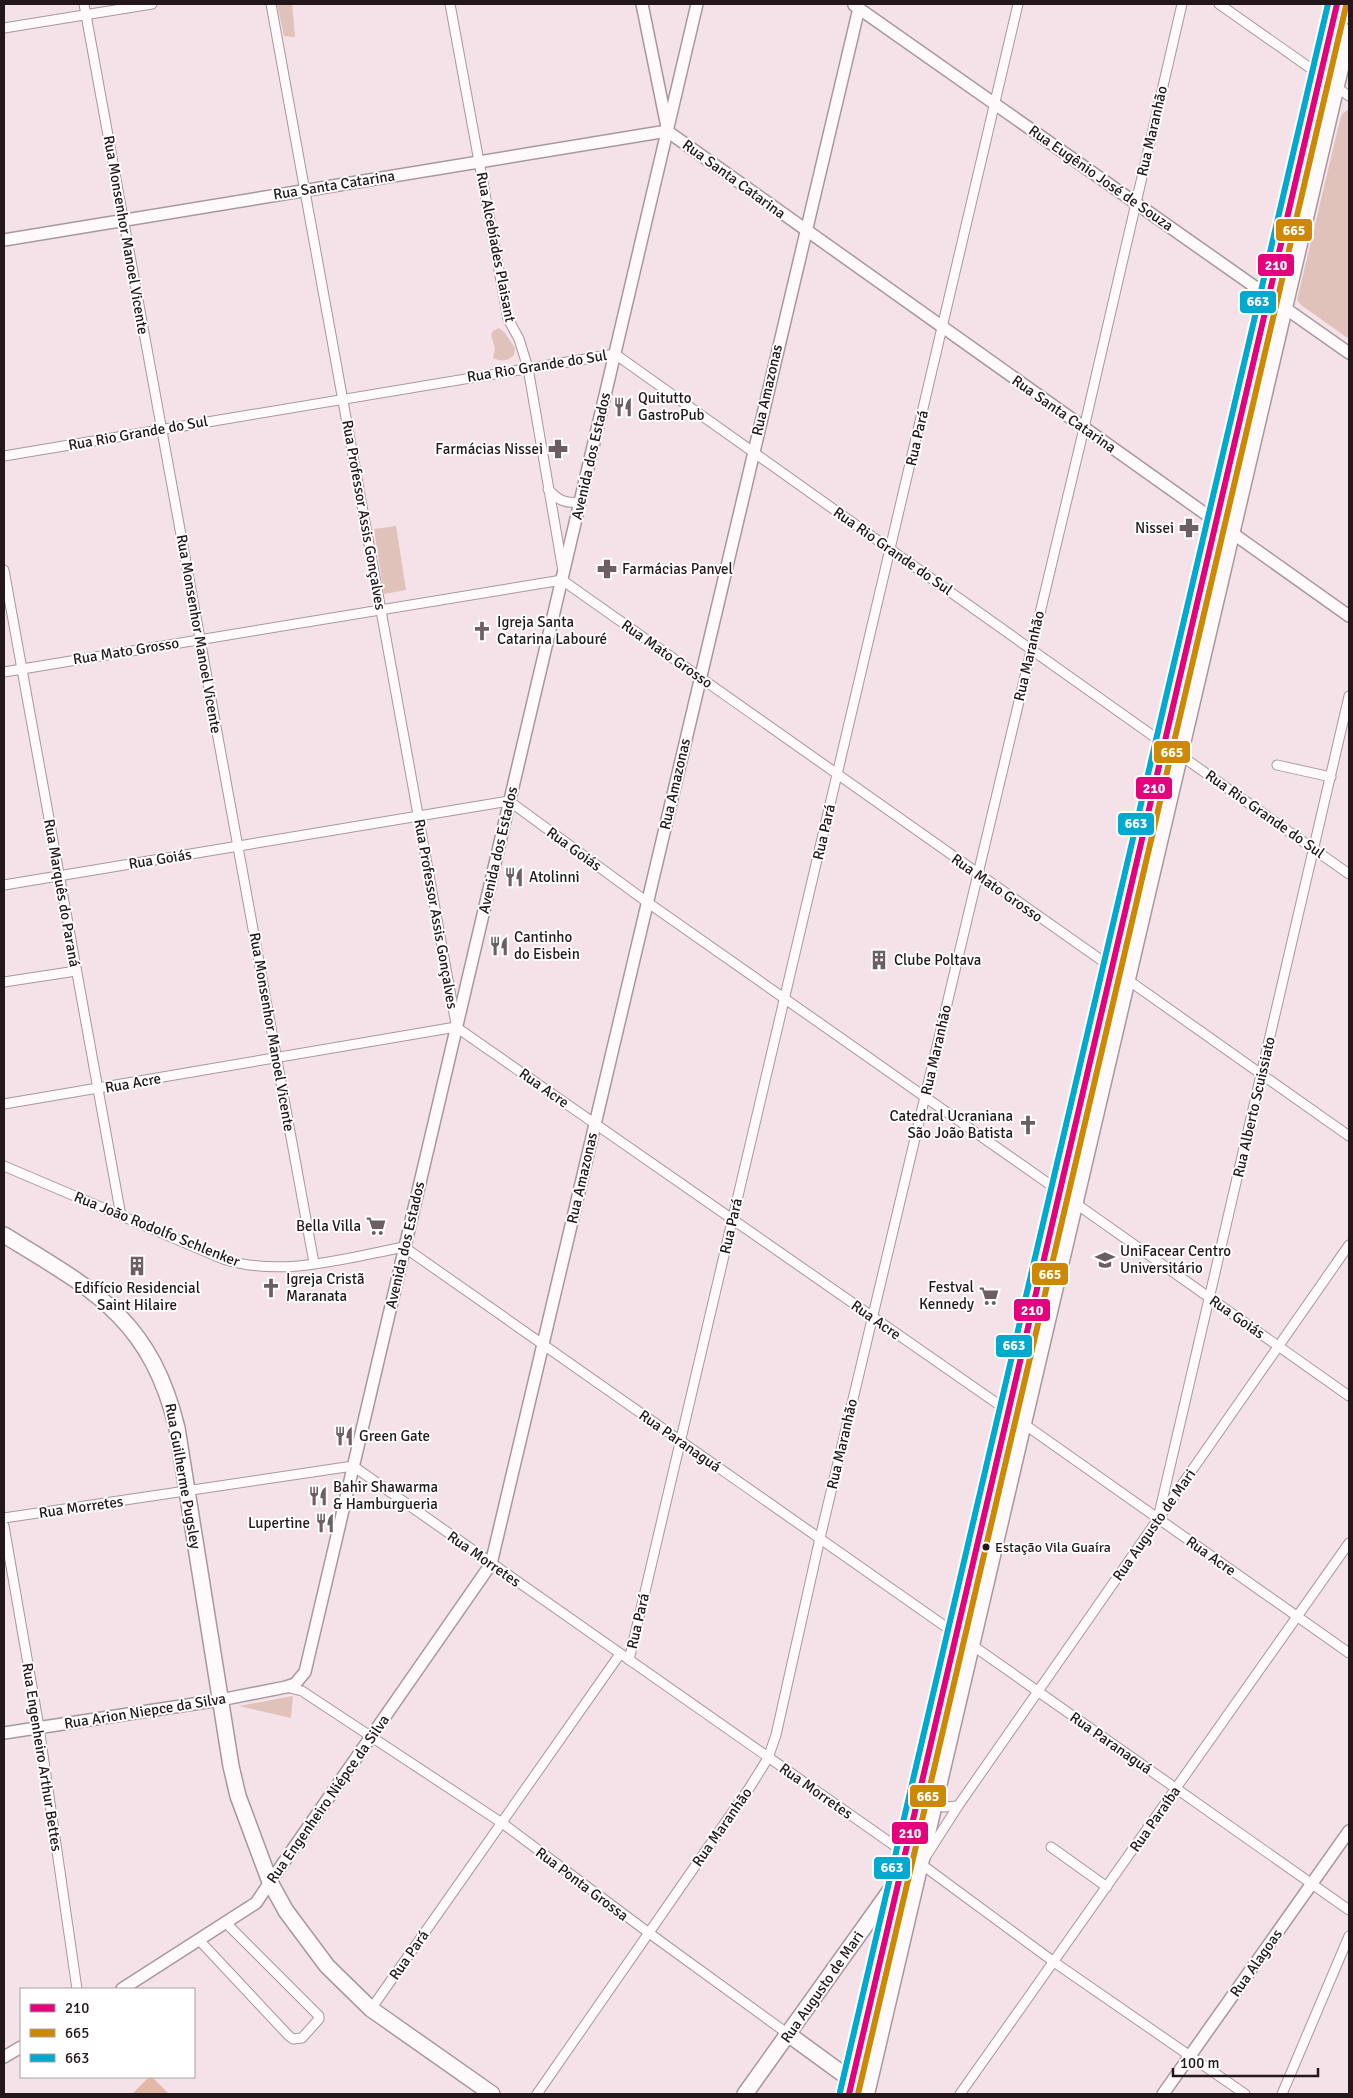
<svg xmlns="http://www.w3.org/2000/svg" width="1353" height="2098" font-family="Signika,sans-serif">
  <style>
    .green { fill: #e0c2ba }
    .forest { fill: #e2b8a9 }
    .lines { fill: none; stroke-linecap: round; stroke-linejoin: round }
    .minor-casing { stroke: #a7989e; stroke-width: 11 }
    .tertiary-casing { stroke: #a7989e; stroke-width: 14 }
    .secondary-casing { stroke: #a7989e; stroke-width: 15 }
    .primary-casing { stroke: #a7989e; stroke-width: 18 }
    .minor { stroke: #fefafc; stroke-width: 9 }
    .tertiary { stroke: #fefafc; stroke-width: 11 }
    .secondary { stroke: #fefafc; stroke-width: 12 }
    .primary { stroke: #fefafc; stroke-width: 15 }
    .bus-1-casing { stroke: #fff; stroke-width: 10 }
    .bus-2-casing { stroke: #fff; stroke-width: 10 }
    .bus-3-casing { stroke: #fff; stroke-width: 10 }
    .bus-1 { stroke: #e5007d; stroke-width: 6 }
    .bus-2 { stroke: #cd8905; stroke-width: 6 }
    .bus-3 { stroke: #00a9ce; stroke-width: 6 }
    .bus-dot { fill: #23171b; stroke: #fff; stroke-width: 2 }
    .labels { text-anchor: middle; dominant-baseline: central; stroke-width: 4; stroke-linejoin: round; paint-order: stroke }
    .bus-label { font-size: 14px; fill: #23171b; stroke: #fff; text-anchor: start }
    .street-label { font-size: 15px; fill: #23171b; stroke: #fff }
    .poi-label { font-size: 15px; fill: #23171b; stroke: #fff; text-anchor: start }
    .line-badge { stroke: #fff; stroke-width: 2 }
    .badge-label { font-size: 14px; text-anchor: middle; font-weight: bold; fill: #fff }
  </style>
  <rect width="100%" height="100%" fill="#f5e1e8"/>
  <g class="green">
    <polygon points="277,4 292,4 295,37 284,36"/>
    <polygon points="1349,109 1349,339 1301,305 1297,300 1339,124 1342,114"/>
    <path d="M 499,328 L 505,333 L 515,348 L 514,355 C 508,361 501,362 493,358 L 495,349 L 491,335 L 493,331 Z"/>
    <polygon points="396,526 406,590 384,594 374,529"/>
    <polygon points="293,1696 291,1718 239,1706"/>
  </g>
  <polygon class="forest" points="149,2077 152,2077 169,2094 132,2094"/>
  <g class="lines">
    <defs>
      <g id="minor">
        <polyline points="84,4 314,1263"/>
        <polyline points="271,4 456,1024"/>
        <polyline points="450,4 508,319 519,339 528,368 563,571"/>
        <polyline points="1219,4 1320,75"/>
        <polyline points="4,28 152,4"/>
        <polyline points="1336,87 1349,96"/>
        <polyline points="4,456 615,354 1163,743"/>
        <path d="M 548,489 C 558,500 565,504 580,502"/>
        <polyline points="4,570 121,1216"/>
        <polyline points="4,672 562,580 1111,967"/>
        <polyline points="1180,755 1349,874"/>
        <polyline points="1277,765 1331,777"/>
        <polyline points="4,885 509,801 647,902 1059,1191"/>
        <polyline points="1128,980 1349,1136"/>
        <polyline points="4,982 76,971"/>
        <polyline points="4,1104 456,1027 1008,1411"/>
        <path d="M 4,1166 L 223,1259 C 282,1278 346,1258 404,1247 L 956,1634"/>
        <polyline points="1075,1203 1349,1396"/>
        <polyline points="1024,1424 1349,1653"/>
        <polyline points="1159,1514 1349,696"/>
        <polyline points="4,1518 353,1466 905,1853"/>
        <polyline points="4,1526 39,1727 77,1989"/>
        <polyline points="972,1645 1349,1910"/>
        <polyline points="629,1660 1018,4"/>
        <polyline points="286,1687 302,1691 502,1823 649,1933 788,2034"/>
        <polyline points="935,1803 943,1807 958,1806"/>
        <polyline points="1051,1847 1107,1887"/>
        <polyline points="199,1940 288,2035 293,2039 302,2038 319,2019 319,2016 227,1924"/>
        <polyline points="371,2009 620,1654"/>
        <polyline points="537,2094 750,1787 768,1758 776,1735 820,1538 1084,428 1182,4"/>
        <polyline points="960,2094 1349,1543"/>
        <polyline points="1245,2094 1054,1962 921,1864 958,1806 1349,1245"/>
        <polyline points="1282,2094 1349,1936"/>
      </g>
      <g id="tertiary">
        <polyline points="642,4 667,127"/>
        <polyline points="854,5 1349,353"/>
        <polyline points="4,240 667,131 1349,616"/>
        <polyline points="4,1733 220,1700 286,1687 295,1684 305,1672 697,4"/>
        <polyline points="122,1989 256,1903 270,1882 491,1564 859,8"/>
        <polyline points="4,2057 21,2047"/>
        <polyline points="1163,2094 1349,1831"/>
      </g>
      <polyline id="secondary" points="849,2094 852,2080"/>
      <g id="primary">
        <path d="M 4,1235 C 94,1290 150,1318 177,1428 L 231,1766 L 238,1796 L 270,1882 L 286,1911 L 327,1966 L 371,2009 L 492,2094"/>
        <polyline points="788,2034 858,2085"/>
        <polyline points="852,2080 1337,4"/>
        <polyline points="867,2092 1349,32"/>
        <polyline points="745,2094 895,1884"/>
      </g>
    </defs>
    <use href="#minor" class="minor-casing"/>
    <use href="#tertiary" class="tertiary-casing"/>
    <use href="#secondary" class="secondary-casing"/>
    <use href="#primary" class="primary-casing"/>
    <use href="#minor" class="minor"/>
    <use href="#tertiary" class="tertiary"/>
    <use href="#secondary" class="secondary"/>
    <use href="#primary" class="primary"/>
    <defs>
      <polyline id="bus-1" points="849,2094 1337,4"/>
      <polyline id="bus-2" points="858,2094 1346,6"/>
      <polyline id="bus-3" points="840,2092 1328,4"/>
    </defs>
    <use href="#bus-1" class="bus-1-casing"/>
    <use href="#bus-2" class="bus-2-casing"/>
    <use href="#bus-3" class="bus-3-casing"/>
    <use href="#bus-1" class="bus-1"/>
    <use href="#bus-2" class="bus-2"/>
    <use href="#bus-3" class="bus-3"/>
  </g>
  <defs>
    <symbol id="restaurant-bare" viewBox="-9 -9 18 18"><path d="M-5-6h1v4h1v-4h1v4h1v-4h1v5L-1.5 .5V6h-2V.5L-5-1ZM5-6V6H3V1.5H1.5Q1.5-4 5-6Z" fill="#6c5e63" stroke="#fff" stroke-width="2.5" paint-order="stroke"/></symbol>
    <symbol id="pharmacy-bare" viewBox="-9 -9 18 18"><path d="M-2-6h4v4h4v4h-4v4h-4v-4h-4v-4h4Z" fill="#6c5e63" stroke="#fff" stroke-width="2.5" paint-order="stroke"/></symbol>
    <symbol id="church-bare" viewBox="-9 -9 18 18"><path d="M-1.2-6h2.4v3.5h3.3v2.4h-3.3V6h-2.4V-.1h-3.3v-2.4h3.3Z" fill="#6c5e63" stroke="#fff" stroke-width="2.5" paint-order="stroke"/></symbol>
    <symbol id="building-bare" viewBox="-9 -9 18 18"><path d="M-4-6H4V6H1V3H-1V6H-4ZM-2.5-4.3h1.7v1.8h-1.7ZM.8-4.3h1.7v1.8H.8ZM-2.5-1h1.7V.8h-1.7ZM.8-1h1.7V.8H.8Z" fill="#6c5e63" stroke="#fff" stroke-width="2.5" paint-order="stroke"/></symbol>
    <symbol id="supermarket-bare" viewBox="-9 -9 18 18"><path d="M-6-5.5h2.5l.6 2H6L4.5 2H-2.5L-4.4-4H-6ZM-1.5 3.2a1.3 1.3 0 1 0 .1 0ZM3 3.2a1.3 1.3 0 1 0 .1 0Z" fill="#6c5e63" stroke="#fff" stroke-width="2.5" paint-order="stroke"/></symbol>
    <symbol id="university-bare" viewBox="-9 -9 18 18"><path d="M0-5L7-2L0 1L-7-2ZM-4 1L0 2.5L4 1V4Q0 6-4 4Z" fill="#6c5e63" stroke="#fff" stroke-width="2.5" paint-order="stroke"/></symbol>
  </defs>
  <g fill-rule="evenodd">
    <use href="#restaurant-bare" x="609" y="393" width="28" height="28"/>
    <use href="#pharmacy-bare" x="544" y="435" width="28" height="28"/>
    <use href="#pharmacy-bare" x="1175" y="514" width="28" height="28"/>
    <use href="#pharmacy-bare" x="593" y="555" width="28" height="28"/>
    <use href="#church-bare" x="468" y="617" width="28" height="28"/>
    <use href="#restaurant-bare" x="500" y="863" width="28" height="28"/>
    <use href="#restaurant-bare" x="485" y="932" width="28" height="28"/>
    <use href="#building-bare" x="865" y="946" width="28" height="28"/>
    <use href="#church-bare" x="1014" y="1111" width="28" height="28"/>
    <use href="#supermarket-bare" x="362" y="1212" width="28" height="28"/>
    <use href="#university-bare" x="1091" y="1246" width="28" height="28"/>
    <use href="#building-bare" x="123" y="1252" width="28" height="28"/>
    <use href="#church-bare" x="257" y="1274" width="28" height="28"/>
    <use href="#supermarket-bare" x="975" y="1282" width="28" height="28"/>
    <use href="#restaurant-bare" x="330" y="1422" width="28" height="28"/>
    <use href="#restaurant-bare" x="304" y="1482" width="28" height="28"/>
    <use href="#restaurant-bare" x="311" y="1509" width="28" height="28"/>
  </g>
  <circle class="bus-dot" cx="986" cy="1547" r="4.5"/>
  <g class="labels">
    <g class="bus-label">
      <text x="995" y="1547">Estação Vila Guaíra</text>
    </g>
    <g class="street-label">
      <text transform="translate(1152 131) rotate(-77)">Rua Maranhão</text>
      <text transform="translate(1101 178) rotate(35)">Rua Eugênio José de Souza</text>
      <text transform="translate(734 179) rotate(36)">Rua Santa Catarina</text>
      <text transform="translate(334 185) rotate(-9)">Rua Santa Catarina</text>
      <text transform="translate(126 235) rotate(80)">Rua Monsenhor Manoel Vicente</text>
      <text transform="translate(496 247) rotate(79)">Rua Alcebíades Plaisant</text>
      <text transform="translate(537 366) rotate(-9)">Rua Rio Grande do Sul</text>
      <text transform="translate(767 390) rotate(-77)">Rua Amazonas</text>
      <text transform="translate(1064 414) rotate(35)">Rua Santa Catarina</text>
      <text transform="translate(138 433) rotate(-10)">Rua Rio Grande do Sul</text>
      <text transform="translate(917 438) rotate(-77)">Rua Pará</text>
      <text transform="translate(591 456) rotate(-77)">Avenida dos Estados</text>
      <text transform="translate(364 515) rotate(80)">Rua Professor Assis Gonçalves</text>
      <text transform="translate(893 551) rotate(35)">Rua Rio Grande do Sul</text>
      <text transform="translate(199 634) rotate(80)">Rua Monsenhor Manoel Vicente</text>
      <text transform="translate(126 651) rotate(-9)">Rua Mato Grosso</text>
      <text transform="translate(667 654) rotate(35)">Rua Mato Grosso</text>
      <text transform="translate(1029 656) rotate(-77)">Rua Maranhão</text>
      <text transform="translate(675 784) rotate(-77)">Rua Amazonas</text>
      <text transform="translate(1265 814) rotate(35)">Rua Rio Grande do Sul</text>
      <text transform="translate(824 832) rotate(-77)">Rua Pará</text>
      <text transform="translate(574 849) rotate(36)">Rua Goiás</text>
      <text transform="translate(498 850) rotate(-77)">Avenida dos Estados</text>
      <text transform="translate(160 859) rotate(-9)">Rua Goiás</text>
      <text transform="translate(997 888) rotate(35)">Rua Mato Grosso</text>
      <text transform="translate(62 893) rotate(80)">Rua Marquês do Paraná</text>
      <text transform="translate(436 914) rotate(80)">Rua Professor Assis Gonçalves</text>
      <text transform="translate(272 1032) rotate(80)">Rua Monsenhor Manoel Vicente</text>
      <text transform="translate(936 1050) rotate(-77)">Rua Maranhão</text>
      <text transform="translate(133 1083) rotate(-10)">Rua Acre</text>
      <text transform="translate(544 1088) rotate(35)">Rua Acre</text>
      <text transform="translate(1254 1107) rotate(-77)">Rua Alberto Scuissiato</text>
      <text transform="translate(582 1178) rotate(-77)">Rua Amazonas</text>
      <text transform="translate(731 1226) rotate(-77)">Rua Pará</text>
      <text transform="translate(157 1229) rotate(22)">Rua João Rodolfo Schlenker</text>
      <text transform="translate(405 1245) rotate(-77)">Avenida dos Estados</text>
      <text transform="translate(1237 1317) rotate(35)">Rua Goiás</text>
      <text transform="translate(876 1320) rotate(35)">Rua Acre</text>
      <text transform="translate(680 1441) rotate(35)">Rua Paranaguá</text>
      <text transform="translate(842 1444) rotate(-77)">Rua Maranhão</text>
      <text transform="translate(183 1476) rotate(80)">Rua Guilherme Pugsley</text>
      <text transform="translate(81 1507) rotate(-8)">Rua Morretes</text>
      <text transform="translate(1154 1525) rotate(-55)">Rua Augusto de Mari</text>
      <text transform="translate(1211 1556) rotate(35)">Rua Acre</text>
      <text transform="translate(484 1559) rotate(35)">Rua Morretes</text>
      <text transform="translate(638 1621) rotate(-77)">Rua Pará</text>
      <text transform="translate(145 1711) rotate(-9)">Rua Arion Niepce da Silva</text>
      <text transform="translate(1111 1743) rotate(35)">Rua Paranaguá</text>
      <text transform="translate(42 1757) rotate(81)">Rua Engenheiro Arthur Bettes</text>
      <text transform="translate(816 1791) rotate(35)">Rua Morretes</text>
      <text transform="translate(328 1799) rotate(-55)">Rua Engenheiro Niépce da Silva</text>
      <text transform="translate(1155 1819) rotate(-55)">Rua Paraíba</text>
      <text transform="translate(722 1827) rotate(-55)">Rua Maranhão</text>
      <text transform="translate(582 1884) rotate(37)">Rua Ponta Grossa</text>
      <text transform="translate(409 1955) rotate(-55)">Rua Pará</text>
      <text transform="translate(1256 1963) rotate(-55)">Rua Alagoas</text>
      <text transform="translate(822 1987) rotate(-55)">Rua Augusto de Mari</text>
    </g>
    <g class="poi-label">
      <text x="638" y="398">Quitutto<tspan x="638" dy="17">GastroPub</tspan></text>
      <text x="543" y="449" text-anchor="end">Farmácias Nissei</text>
      <text x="1174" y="528" text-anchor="end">Nissei</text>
      <text x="622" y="569">Farmácias Panvel</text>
      <text x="497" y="622">Igreja Santa<tspan x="497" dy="17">Catarina Labouré</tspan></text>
      <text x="529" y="877">Atolinni</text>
      <text x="514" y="937">Cantinho<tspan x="514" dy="17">do Eisbein</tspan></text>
      <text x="894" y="960">Clube Poltava</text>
      <text x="1013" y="1116" text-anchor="end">Catedral Ucraniana<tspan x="1013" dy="17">São João Batista</tspan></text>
      <text x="361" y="1226" text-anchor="end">Bella Villa</text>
      <text x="1120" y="1251">UniFacear Centro<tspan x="1120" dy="17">Universitário</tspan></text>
      <text x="286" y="1279">Igreja Cristã<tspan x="286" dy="17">Maranata</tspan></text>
      <text x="974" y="1287" text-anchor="end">Festval<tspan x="974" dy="17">Kennedy</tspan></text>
      <text x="137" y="1288" text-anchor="middle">Edifício Residencial<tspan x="137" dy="17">Saint Hilaire</tspan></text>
      <text x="359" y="1436">Green Gate</text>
      <text x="333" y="1487">Bahir Shawarma<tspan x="333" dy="17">&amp; Hamburgueria</tspan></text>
      <text x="310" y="1523" text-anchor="end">Lupertine</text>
    </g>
  </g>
  <g class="line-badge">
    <rect x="1275" y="218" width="38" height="24" rx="5" fill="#cd8905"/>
    <rect x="1257" y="253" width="38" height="24" rx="5" fill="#e5007d"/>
    <rect x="1239" y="290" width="38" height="24" rx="5" fill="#00a9ce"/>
    <rect x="1153" y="740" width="38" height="24" rx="5" fill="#cd8905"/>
    <rect x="1135" y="776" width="38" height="24" rx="5" fill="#e5007d"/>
    <rect x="1117" y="812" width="38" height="24" rx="5" fill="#00a9ce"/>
    <rect x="1031" y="1262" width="38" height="24" rx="5" fill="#cd8905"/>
    <rect x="1013" y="1298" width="38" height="24" rx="5" fill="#e5007d"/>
    <rect x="995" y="1334" width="38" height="24" rx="5" fill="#00a9ce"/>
    <rect x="909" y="1784" width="38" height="24" rx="5" fill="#cd8905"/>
    <rect x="891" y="1821" width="38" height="24" rx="5" fill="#e5007d"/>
    <rect x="873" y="1856" width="38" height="24" rx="5" fill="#00a9ce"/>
  </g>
  <g class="badge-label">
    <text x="1294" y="235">665</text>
    <text x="1276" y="270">210</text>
    <text x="1258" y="306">663</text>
    <text x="1172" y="757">665</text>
    <text x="1154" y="793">210</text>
    <text x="1136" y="828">663</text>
    <text x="1050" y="1279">665</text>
    <text x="1032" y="1315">210</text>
    <text x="1014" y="1350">663</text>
    <text x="928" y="1801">665</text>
    <text x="910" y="1838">210</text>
    <text x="892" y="1872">663</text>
  </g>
  <rect width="1353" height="2098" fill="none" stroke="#23171b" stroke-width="10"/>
  <rect x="20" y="1988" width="175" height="90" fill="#ffffff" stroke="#a7a2a4"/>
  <rect x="30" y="2004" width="25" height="8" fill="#e5007d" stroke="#a7a2a4"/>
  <text x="65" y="2013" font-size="15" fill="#23171b">210</text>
  <rect x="30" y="2029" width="25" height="8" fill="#cd8905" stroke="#a7a2a4"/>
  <text x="65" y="2038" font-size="15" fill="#23171b">665</text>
  <rect x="30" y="2054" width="25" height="8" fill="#00a9ce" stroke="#a7a2a4"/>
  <text x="65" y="2063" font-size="15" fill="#23171b">663</text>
  <path d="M1173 2068v8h145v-8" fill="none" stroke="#23171b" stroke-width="2.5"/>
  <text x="1180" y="2068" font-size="15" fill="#23171b" stroke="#ffffff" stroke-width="4" paint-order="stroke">100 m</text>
</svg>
